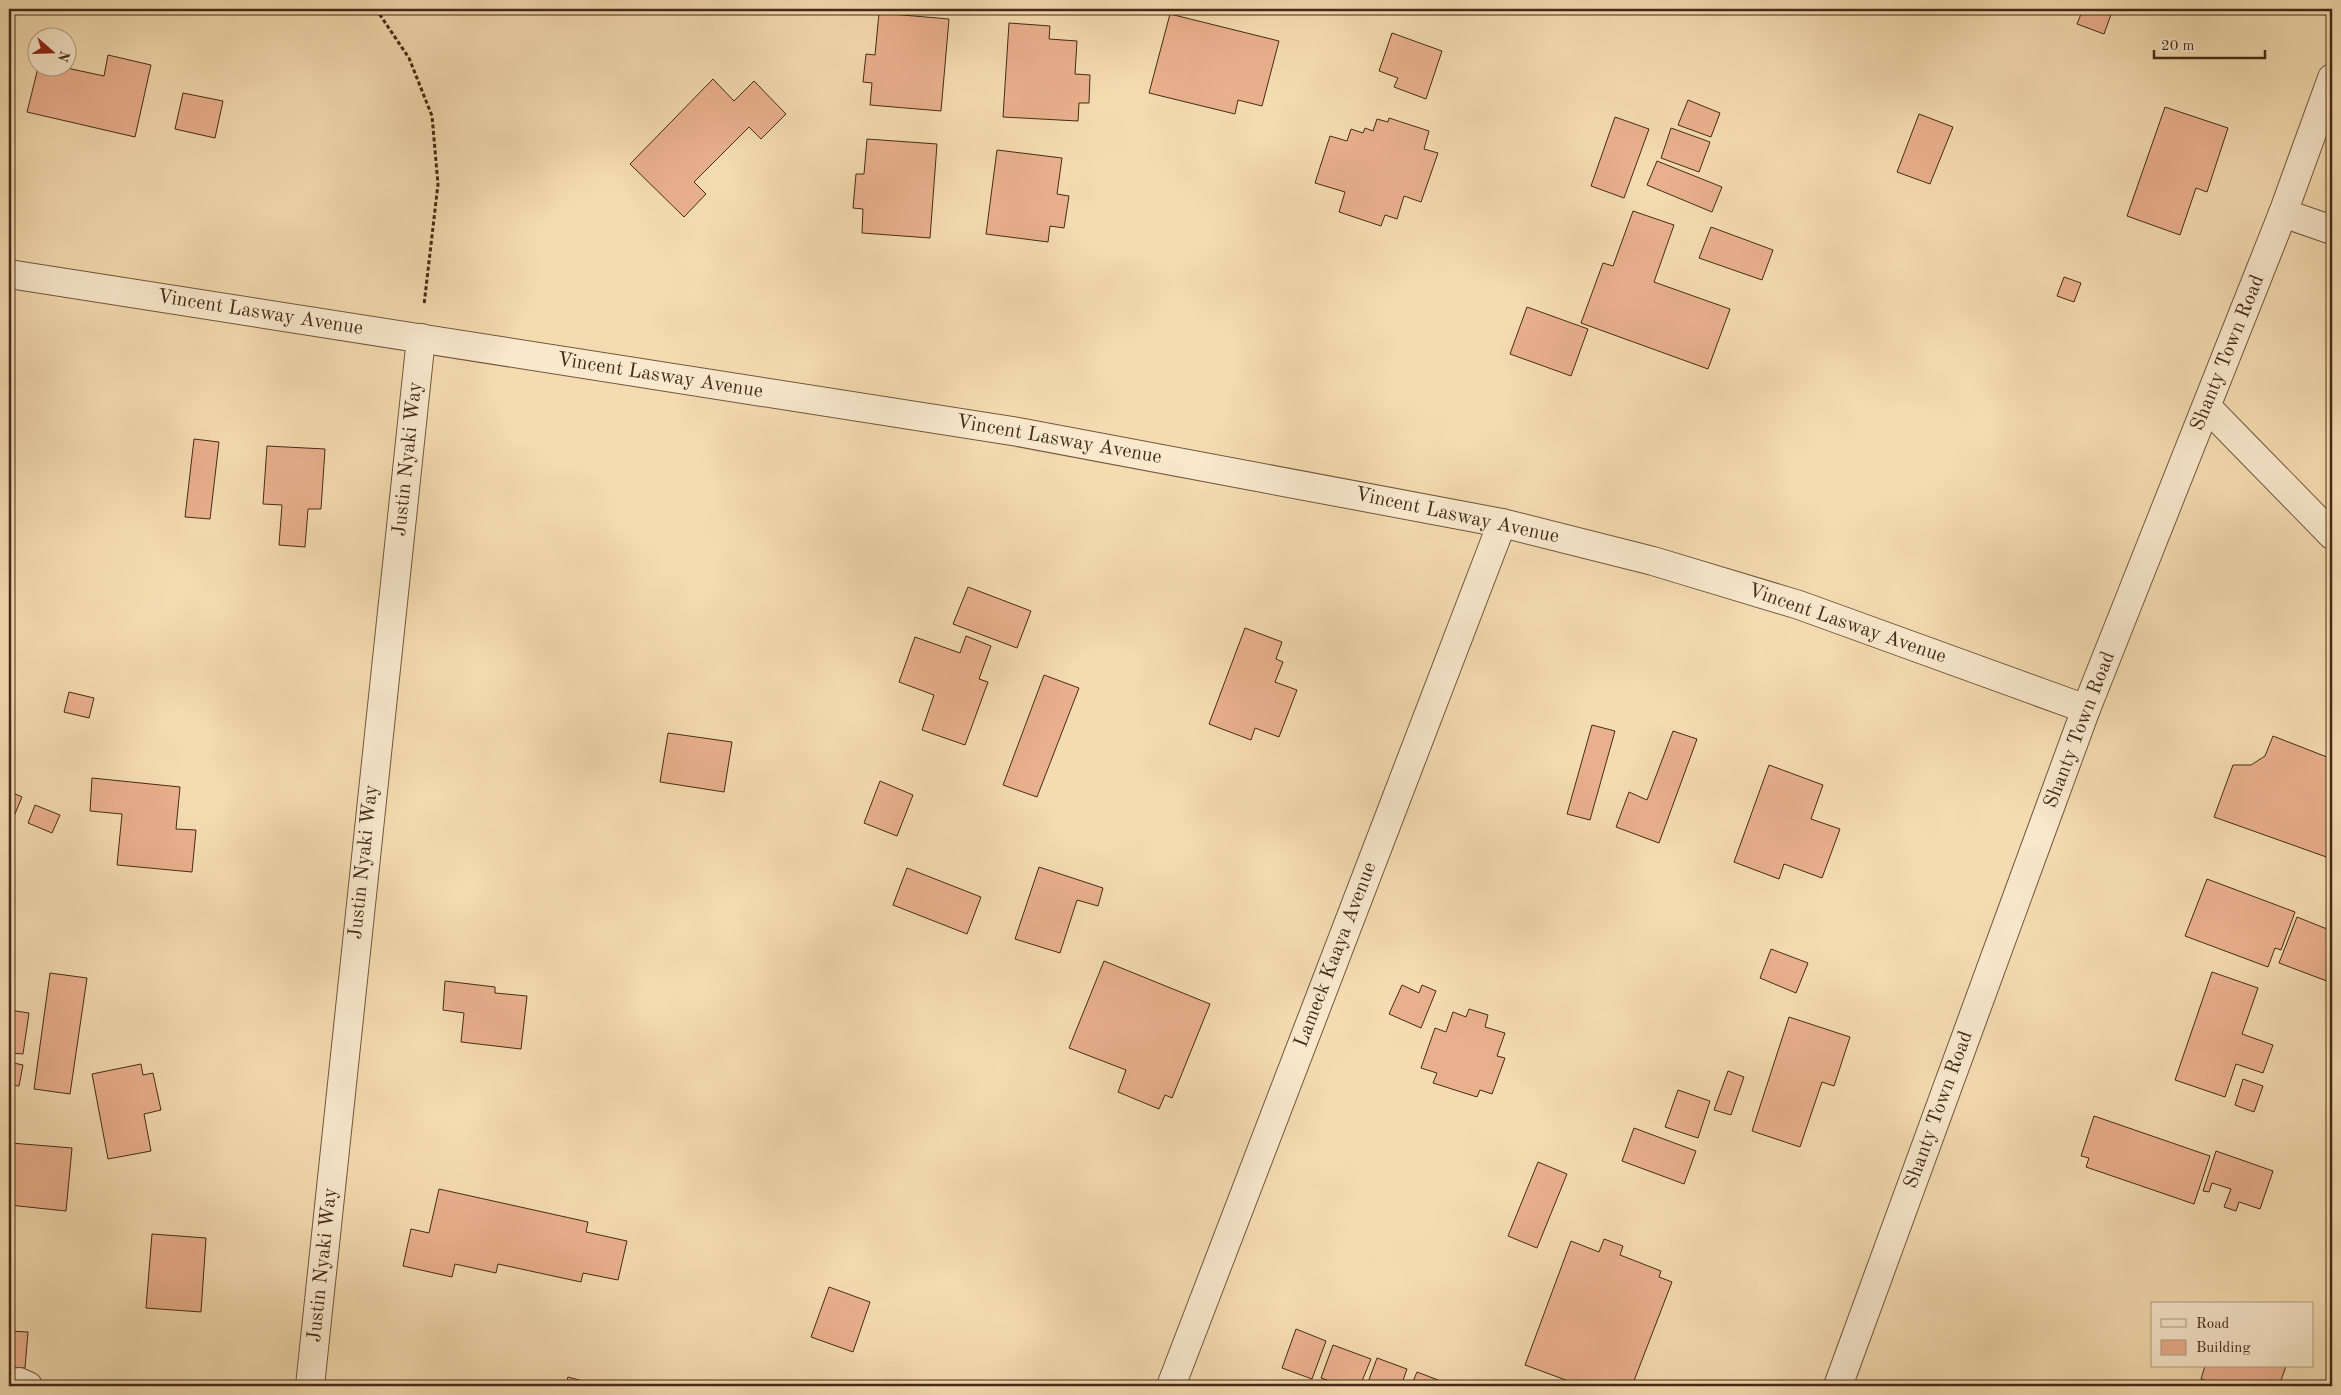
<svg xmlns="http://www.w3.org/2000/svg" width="2341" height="1395" font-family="'Old Standard TT',serif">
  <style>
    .building { fill: #e9b08d; stroke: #452a17 }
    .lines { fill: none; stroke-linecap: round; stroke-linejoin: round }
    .street-casing { stroke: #71563d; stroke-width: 30 }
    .path { stroke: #452a17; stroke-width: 3; stroke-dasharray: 4 2.5; stroke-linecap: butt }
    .street { stroke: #f8e8cc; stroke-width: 28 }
    .labels { text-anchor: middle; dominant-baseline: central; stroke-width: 4; stroke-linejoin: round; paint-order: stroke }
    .street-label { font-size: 20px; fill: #452a17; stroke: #f8e8cc }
  </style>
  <rect width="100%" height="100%" fill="#f4dbb0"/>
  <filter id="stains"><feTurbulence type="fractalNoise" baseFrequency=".004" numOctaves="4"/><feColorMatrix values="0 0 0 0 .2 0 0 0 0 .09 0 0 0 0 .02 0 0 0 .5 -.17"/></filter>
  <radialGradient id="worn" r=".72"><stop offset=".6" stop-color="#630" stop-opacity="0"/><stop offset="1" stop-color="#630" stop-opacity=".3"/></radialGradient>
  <g class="building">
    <polygon points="2083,9 2113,9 2104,34 2077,24"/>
    <polygon points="2240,9 2257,9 2255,15"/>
    <polygon points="879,13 949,19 941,111 870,105 872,83 863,82 866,54 875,55"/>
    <polygon points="1170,14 1279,41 1262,106 1238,100 1235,114 1149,93"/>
    <polygon points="1009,23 1050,26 1049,39 1077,41 1075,74 1090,75 1089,103 1079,103 1078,121 1003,117"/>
    <polygon points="1392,33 1442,51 1426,99 1394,87 1398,78 1379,71"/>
    <polygon points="108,55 151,65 135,137 27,112 38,68 67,68 104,76"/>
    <polygon points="713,79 734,101 754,81 786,114 761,139 749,127 694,182 706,194 684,217 630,164"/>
    <polygon points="183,93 223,101 215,138 175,129"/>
    <polygon points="1688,100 1720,113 1711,137 1678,125"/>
    <polygon points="2165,107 2228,128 2207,192 2196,188 2180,235 2127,216"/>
    <polygon points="1919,114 1953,127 1930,184 1897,172"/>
    <polygon points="1615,117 1649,129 1624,198 1591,186"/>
    <polygon points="1389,118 1429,131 1424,149 1438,153 1421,202 1404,196 1397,219 1385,215 1381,226 1339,212 1345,192 1315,183 1330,136 1347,141 1351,129 1363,133 1365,128 1373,131 1377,119 1388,122"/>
    <polygon points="1671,128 1710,142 1699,172 1661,158"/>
    <polygon points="867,139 937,144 930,238 862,233 863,209 853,208 856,174 864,174"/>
    <polygon points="997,150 1062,158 1057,194 1069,196 1064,228 1050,226 1048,242 986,234"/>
    <polygon points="1657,161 1722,187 1712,212 1647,185"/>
    <polygon points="1633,211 1674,225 1654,282 1730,309 1708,369 1581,323 1603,263 1613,266"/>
    <polygon points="1711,227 1773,250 1762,280 1699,258"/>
    <polygon points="2064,277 2081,283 2074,302 2057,296"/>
    <polygon points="1527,307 1588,329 1571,376 1510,354"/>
    <polygon points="194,439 219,442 210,519 185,517"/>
    <polygon points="267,446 325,449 321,509 308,509 305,547 279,545 282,505 263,504"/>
    <polygon points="968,587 1031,611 1017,648 953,624"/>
    <polygon points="1245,628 1282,642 1276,659 1283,662 1275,682 1297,690 1279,737 1255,728 1251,740 1209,724"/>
    <polygon points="966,636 991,646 979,679 988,682 965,745 922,730 934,695 899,682 915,637 960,653"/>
    <polygon points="1044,675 1079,688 1037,797 1003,785"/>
    <polygon points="69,692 94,698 89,718 64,712"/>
    <polygon points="1592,725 1615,731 1590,820 1567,814"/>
    <polygon points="1673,731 1697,739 1659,843 1616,827 1629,792 1647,800"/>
    <polygon points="668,733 732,742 724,792 660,782"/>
    <polygon points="2273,736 2332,759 2332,859 2214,817 2233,765 2251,765 2265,756"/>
    <polygon points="1769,765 1823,785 1811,819 1840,829 1822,878 1784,864 1779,879 1734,862"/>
    <polygon points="92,778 180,787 176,829 196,830 192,872 117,865 122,814 90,811"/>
    <polygon points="880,781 913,795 897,836 864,823"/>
    <polygon points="9,791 22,797 12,821 9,820"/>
    <polygon points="35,805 60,815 52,833 28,823"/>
    <polygon points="1039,867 1103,888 1098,906 1077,900 1060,953 1015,939"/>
    <polygon points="907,868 981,897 967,934 893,905"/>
    <polygon points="2207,879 2295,912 2281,950 2275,948 2268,967 2185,936"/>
    <polygon points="2297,917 2332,931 2332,983 2279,963"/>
    <polygon points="1771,949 1808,963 1796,993 1760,978"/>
    <polygon points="1104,961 1210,1004 1172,1098 1165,1095 1159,1109 1118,1092 1126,1070 1069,1048"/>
    <polygon points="2212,972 2258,988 2242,1034 2273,1045 2263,1073 2236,1064 2225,1097 2175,1080"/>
    <polygon points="50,973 87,978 70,1094 34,1089"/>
    <polygon points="445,981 495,987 495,993 527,996 521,1049 461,1042 464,1013 443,1010"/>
    <polygon points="1402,985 1419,993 1422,985 1436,991 1421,1028 1389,1014"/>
    <polygon points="1469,1009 1488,1015 1485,1027 1505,1033 1497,1056 1505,1058 1492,1094 1480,1090 1477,1097 1433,1083 1437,1073 1421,1068 1435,1028 1446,1032 1453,1012 1466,1017"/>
    <polygon points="9,1010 29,1013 23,1054 9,1053"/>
    <polygon points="1789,1017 1850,1037 1834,1086 1822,1082 1800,1147 1752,1131"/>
    <polygon points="9,1062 23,1065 19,1086 9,1085"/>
    <polygon points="141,1064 143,1075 153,1073 161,1110 144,1114 151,1151 108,1159 92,1074"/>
    <polygon points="1728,1071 1744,1077 1731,1115 1714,1110"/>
    <polygon points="2243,1079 2263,1086 2254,1112 2235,1105"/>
    <polygon points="1678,1090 1710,1101 1698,1138 1665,1127"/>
    <polygon points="2094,1116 2210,1156 2194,1204 2086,1167 2089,1158 2081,1156"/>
    <polygon points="1634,1128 1696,1151 1684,1184 1622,1161"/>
    <polygon points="11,1143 72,1148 66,1211 9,1205"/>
    <polygon points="2216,1151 2273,1171 2260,1209 2239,1202 2236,1211 2224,1207 2231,1189 2212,1183 2209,1192 2203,1191"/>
    <polygon points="1538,1162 1567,1174 1537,1248 1508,1236"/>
    <polygon points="439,1189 588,1222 586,1232 627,1241 618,1280 583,1273 581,1282 498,1264 496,1273 455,1264 452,1277 403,1266 411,1229 429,1233"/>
    <polygon points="152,1234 206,1238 201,1312 146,1308"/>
    <polygon points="1604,1239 1623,1246 1620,1255 1661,1271 1659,1277 1672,1282 1632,1386 1582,1386 1525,1365 1571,1241 1599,1252"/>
    <polygon points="829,1287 870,1302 853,1352 811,1337"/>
    <polygon points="1296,1329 1326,1341 1312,1379 1282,1368"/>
    <polygon points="9,1331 28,1332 25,1368 9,1367"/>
    <polygon points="1333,1345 1371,1359 1360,1386 1344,1386 1321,1378"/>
    <polygon points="1377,1358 1407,1369 1401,1386 1367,1385"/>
    <polygon points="2205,1366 2286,1366 2279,1386 2219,1386 2219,1385 2201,1379"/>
    <polygon points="1417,1372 1446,1383 1444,1386 1411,1386"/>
    <polygon points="568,1377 601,1386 565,1386"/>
  </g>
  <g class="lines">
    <defs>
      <g id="street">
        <polyline points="2283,213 2332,230"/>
        <polyline points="9,274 1018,432 1502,523 1653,561 1799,605 2086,709"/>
        <polyline points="2207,407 2332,535"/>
        <polyline points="19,1382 28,1386"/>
        <polyline points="310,1386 421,338"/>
        <polyline points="1171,1386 1502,523"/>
        <polyline points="1838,1386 2086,709 2283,213 2332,78"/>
      </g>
    </defs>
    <use href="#street" class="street-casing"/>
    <polyline class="path" points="376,9 409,58 432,116 438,184 424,305"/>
    <use href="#street" class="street"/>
  </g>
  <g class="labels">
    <g class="street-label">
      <text transform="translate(260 313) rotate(9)">Vincent Lasway Avenue</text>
      <text transform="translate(2228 353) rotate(-68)">Shanty Town Road</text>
      <text transform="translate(660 376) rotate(9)">Vincent Lasway Avenue</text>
      <text transform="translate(1059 440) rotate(10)">Vincent Lasway Avenue</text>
      <text transform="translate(408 459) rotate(-84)">Justin Nyaki Way</text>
      <text transform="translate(1457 516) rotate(12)">Vincent Lasway Avenue</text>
      <text transform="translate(1847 624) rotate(19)">Vincent Lasway Avenue</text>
      <text transform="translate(2080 730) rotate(-69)">Shanty Town Road</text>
      <text transform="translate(364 862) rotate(-84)">Justin Nyaki Way</text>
      <text transform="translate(1336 955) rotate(-69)">Lameck Kaaya Avenue</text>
      <text transform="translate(1939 1110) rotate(-70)">Shanty Town Road</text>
      <text transform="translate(323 1265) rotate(-84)">Justin Nyaki Way</text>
    </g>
  </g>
  <rect width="2341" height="1395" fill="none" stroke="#f4dbb0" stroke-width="30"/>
  <rect x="10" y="10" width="2321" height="1375" fill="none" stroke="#452a17" stroke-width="2.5"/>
  <rect x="15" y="15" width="2311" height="1365" fill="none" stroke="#452a17"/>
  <rect x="2151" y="1302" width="162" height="65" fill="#f8e8cc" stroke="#b09c84"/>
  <rect x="2161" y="1319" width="25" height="8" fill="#f8e8cc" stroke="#b09c84"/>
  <text x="2196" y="1328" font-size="15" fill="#452a17">Road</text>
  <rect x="2161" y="1340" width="25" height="15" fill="#e9b08d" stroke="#b09c84"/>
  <text x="2196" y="1352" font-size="15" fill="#452a17">Building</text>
  <g transform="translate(52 52) rotate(110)"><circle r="24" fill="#f8e8cc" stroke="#b09c84"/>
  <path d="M0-4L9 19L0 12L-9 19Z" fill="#8f2418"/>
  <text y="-8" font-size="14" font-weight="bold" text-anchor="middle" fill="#452a17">N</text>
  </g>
  <path d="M2154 50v8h111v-8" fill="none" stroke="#452a17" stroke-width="2.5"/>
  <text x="2161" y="50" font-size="15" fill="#452a17" stroke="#f8e8cc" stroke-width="4" paint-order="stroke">20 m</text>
  <rect width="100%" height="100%" filter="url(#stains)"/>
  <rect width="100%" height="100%" fill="url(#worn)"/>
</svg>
